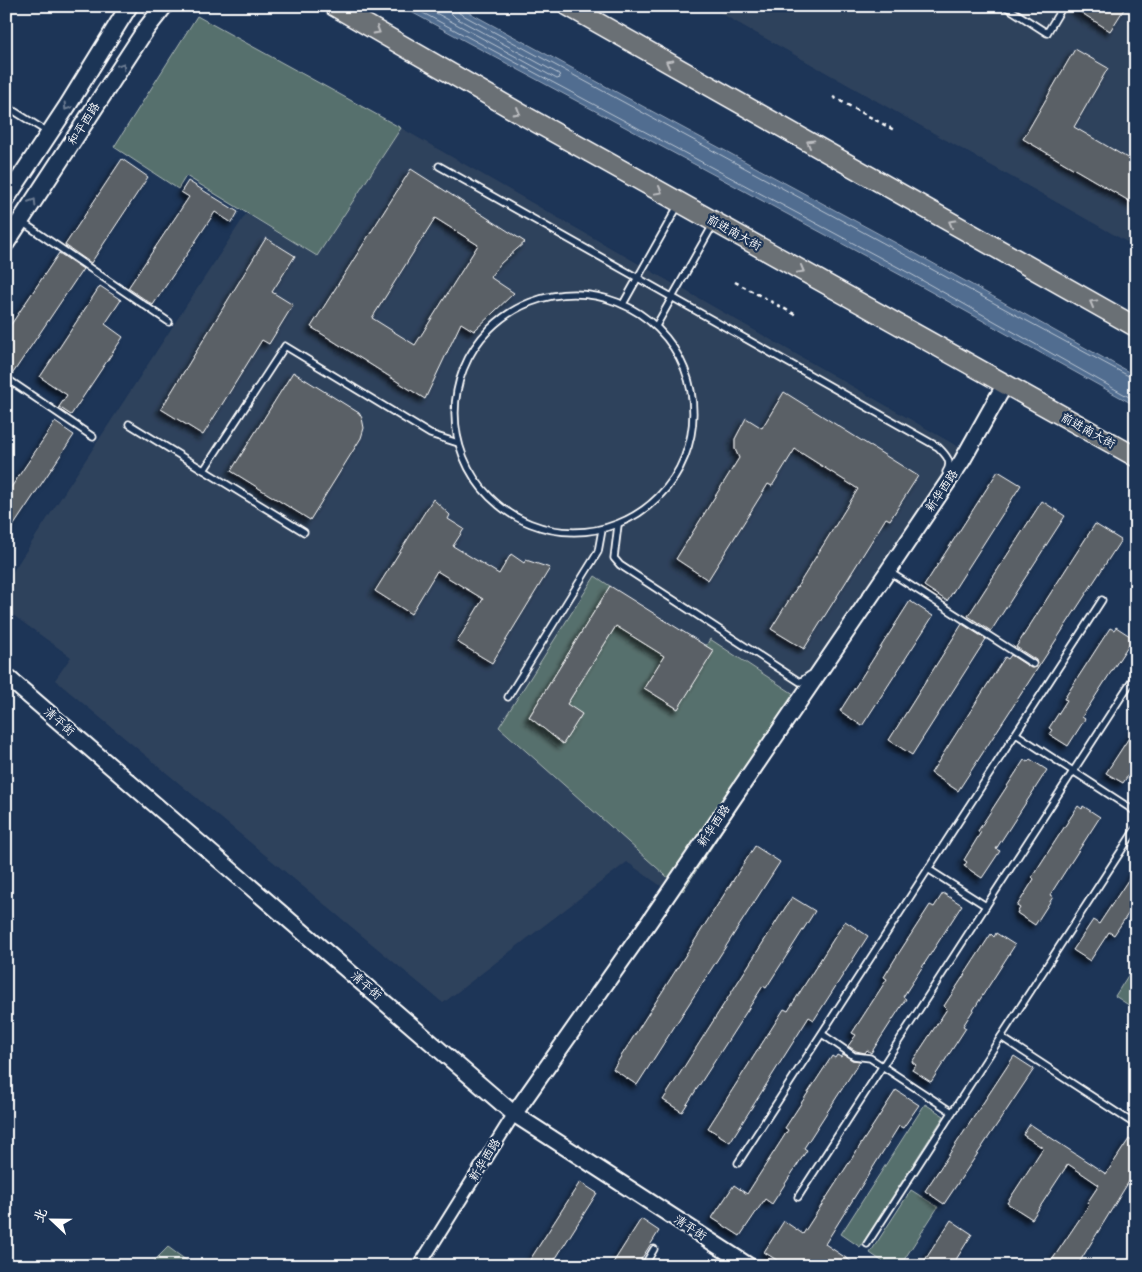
<svg xmlns="http://www.w3.org/2000/svg" width="1142" height="1272" font-family="Kalam,'LXGW WenKai TC',sans-serif">
  <style>
    .built { fill: #2f425c }
    .green { fill: #57706d; stroke: #abb8b6 }
    .water { fill: #516d90; stroke: #97a7bc }
    .lines { fill: none; stroke-linecap: round; stroke-linejoin: round }
    .shore { stroke: #b9c5d3; stroke-width: 1 }
    .building { fill: #5a6066; stroke: #fff; fill-rule: evenodd; filter: url(#shadow) }
    .service-casing { stroke: #fff; stroke-width: 9 }
    .minor-casing { stroke: #fff; stroke-width: 15 }
    .tertiary-casing { stroke: #fff; stroke-width: 19 }
    .secondary-casing { stroke: #fff; stroke-width: 20 }
    .primary-casing { stroke: #fff; stroke-width: 22 }
    .path { stroke: #fff; stroke-width: 2.5; stroke-dasharray: 4 4; stroke-linecap: butt }
    .service { stroke: #1d3557; stroke-width: 5.5 }
    .minor { stroke: #1d3557; stroke-width: 11 }
    .tertiary { stroke: #1d3557; stroke-width: 15 }
    .secondary { stroke: #1d3557; stroke-width: 16 }
    .primary { stroke: #6b6f75; stroke-width: 19 }
    .oneway { stroke: #bcbec1 }
    .oneway2 { stroke: #6c7c92 }
    .labels { text-anchor: middle; dominant-baseline: central; stroke-width: 4.5; stroke-linejoin: round; paint-order: stroke }
    .street-label { font-size: 12px; fill: #fff; stroke: #1d3557 }
  </style>
  <defs>
    <filter id="shadow"><feDropShadow dx="-4.5" dy="4.5" stdDeviation="2.5" flood-color="#0009"/></filter>
  </defs>
  <rect width="100%" height="100%" fill="#1d3557"/>
  <filter id="ink" filterUnits="userSpaceOnUse"><feTurbulence type="fractalNoise" baseFrequency=".02" numOctaves="2"/><feDisplacementMap in="SourceGraphic" scale="10" xChannelSelector="R" yChannelSelector="G"/><feConvolveMatrix kernelMatrix="1 2 1 2 8 2 1 2 1" color-interpolation-filters="sRGB"/></filter>
  <g filter="url(#ink)">
    <g class="built">
      <polygon points="708,6 1136,6 1136,247"/>
      <polygon points="401,128 969,453 678,898 627,862 443,1003 55,680 71,657 6,610 6,582 246,214 317,256"/>
    </g>
    <g class="green">
      <polygon points="197,16 401,128 317,256 186,176 178,189 114,147"/>
      <polygon points="595,576 610,586 529,716 563,744 582,714 566,706 616,626 664,656 644,688 677,709 714,651 706,646 710,639 806,702 683,891 499,727"/>
      <polygon points="1136,963 1136,1010 1115,996"/>
      <polygon points="925,1104 944,1116 860,1247 841,1234"/>
      <polygon points="911,1190 938,1207 900,1266 889,1266 870,1253"/>
      <polygon points="168,1247 194,1266 149,1266"/>
    </g>
    <polygon class="water" points="400,6 457,6 920,256 1136,376 1136,406 906,278"/>
    <g class="lines">
      <g class="shore">
        <polyline points="410,6 909,273 1136,401"/>
        <polyline points="423,6 557,79 560,78 559,74 456,18 451,13 450,6"/>
        <polyline points="456,6 459,13 1136,380"/>
      </g>
    </g>
    <g class="building">
      <polygon points="1071,6 1126,6 1110,31"/>
      <polygon points="1075,49 1108,68 1074,127 1136,163 1136,205 1023,139"/>
      <polygon points="122,159 148,177 91,263 65,245"/>
      <path d="M 411,169 L 525,242 L 501,263 L 490,277 L 514,293 L 474,331 L 461,323 L 425,399 L 311,327 ZM 435,218 L 478,245 L 415,345 L 372,318 Z"/>
      <polygon points="188,181 238,212 232,223 215,212 153,305 128,288 189,197 181,192"/>
      <polygon points="266,238 295,256 272,292 293,305 269,344 262,340 203,435 161,409"/>
      <polygon points="59,253 83,269 11,376 6,373 6,332"/>
      <polygon points="100,286 121,300 105,324 123,337 71,415 59,407 67,395 40,377"/>
      <polygon points="293,372 359,413 362,418 364,428 361,438 310,520 231,471"/>
      <polygon points="784,392 918,476 890,520 886,518 804,649 771,629 858,489 795,449 772,486 768,484 708,580 676,559 739,458 735,449 735,439 746,418 762,428"/>
      <polygon points="55,422 74,435 6,537 6,495"/>
      <polygon points="998,471 1021,485 947,601 924,586"/>
      <polygon points="433,499 450,515 448,519 464,529 453,546 499,574 511,554 524,563 526,560 550,568 492,663 457,642 483,599 437,571 411,614 375,591"/>
      <polygon points="1042,501 1065,516 991,631 968,616"/>
      <polygon points="1095,524 1121,540 958,791 931,773 1005,657 1008,659 1011,655 1031,668 1037,667 1036,660 1016,647"/>
      <polygon points="610,586 714,651 678,709 644,688 664,656 616,626 567,704 582,714 563,744 529,717"/>
      <polygon points="910,601 933,616 862,726 840,711"/>
      <polygon points="962,624 986,639 912,755 889,740"/>
      <polygon points="1116,627 1133,638 1082,717 1085,719 1068,746 1049,734 1052,730 1049,728 1067,700 1064,699 1110,628 1114,630"/>
      <polygon points="1136,727 1136,764 1123,783 1106,773"/>
      <polygon points="1030,759 1047,770 996,849 1000,851 982,878 964,866 967,862 964,860 981,832 978,831 1024,760 1028,762"/>
      <polygon points="1078,806 1082,809 1083,806 1100,817 1050,895 1053,897 1035,925 1017,913 1020,908 1017,906 1034,879 1032,877"/>
      <polygon points="755,846 780,862 637,1085 613,1069"/>
      <polygon points="1136,868 1136,902 1114,935 1109,932 1090,961 1073,950 1093,920 1099,924"/>
      <polygon points="943,893 962,905 903,997 906,999 871,1053 867,1050 865,1053 856,1051 848,1046 856,1035 852,1033 887,979 884,977 895,959 930,905 934,907"/>
      <polygon points="792,897 815,911 766,988 763,986 682,1112 663,1100"/>
      <polygon points="845,921 868,936 814,1020 809,1017 730,1142 708,1128 784,1009 788,1011"/>
      <polygon points="996,933 1015,945 963,1026 966,1028 931,1082 912,1070 916,1065 912,1062 947,1009 944,1006 991,934 994,937"/>
      <polygon points="843,1054 852,1060 860,1061 804,1148 807,1150 772,1204 765,1199 740,1236 712,1218 734,1185 747,1194 788,1130 785,1128 832,1056 835,1058 837,1055 841,1057"/>
      <polygon points="1014,1056 1034,1069 944,1204 925,1191"/>
      <polygon points="896,1090 919,1105 903,1128 899,1126 825,1244 858,1266 786,1266 764,1252 784,1221 803,1234"/>
      <polygon points="1030,1124 1106,1174 1129,1139 1136,1144 1136,1170 1077,1266 1048,1266 1089,1205 1087,1203 1099,1185 1068,1164 1032,1219 1007,1203 1043,1148 1023,1135"/>
      <polygon points="580,1182 597,1193 551,1266 526,1266"/>
      <polygon points="641,1219 659,1231 637,1266 611,1266"/>
      <polygon points="951,1220 972,1234 952,1266 921,1266"/>
    </g>
    <g class="lines">
      <defs>
        <g id="service">
          <polyline points="1005,6 1047,33 1063,6"/>
          <polyline points="6,106 49,133"/>
          <path d="M 439,166 L 938,447 C 946,455 953,462 946,472"/>
          <polyline points="22,222 169,322"/>
          <circle cx="574" cy="413" r="119"/>
          <polyline points="623,304 678,206"/>
          <polyline points="656,326 714,223"/>
          <polyline points="6,378 93,437"/>
          <polyline points="129,424 304,532"/>
          <polyline points="204,470 285,346 430,434 458,443"/>
          <polyline points="618,525 614,558 620,565 800,682 810,675"/>
          <polyline points="888,571 1033,664"/>
          <polyline points="508,697 598,552 602,530"/>
          <polyline points="1016,734 1136,812"/>
          <polyline points="928,869 986,906"/>
          <polyline points="822,1034 854,1056 870,1058 952,1112"/>
          <polyline points="1001,1037 1136,1125"/>
          <polyline points="738,1163 1102,600"/>
          <polyline points="798,1197 1136,674"/>
          <polyline points="867,1244 1136,828"/>
          <polyline points="644,1266 654,1249"/>
        </g>
        <polyline id="minor" points="419,1266 514,1114"/>
        <g id="tertiary">
          <polyline points="6,676 514,1114 749,1266"/>
          <polyline points="514,1114 649,922 888,571 962,461 1005,384"/>
        </g>
        <g id="secondary">
          <polyline points="6,199 68,105 129,6"/>
          <polyline points="6,243 146,29 164,6"/>
        </g>
        <g id="primary">
          <polyline points="334,6 523,115 1136,457"/>
          <polyline points="568,6 1136,327"/>
        </g>
      </defs>
      <use href="#service" class="service-casing"/>
      <use href="#minor" class="minor-casing"/>
      <use href="#tertiary" class="tertiary-casing"/>
      <use href="#secondary" class="secondary-casing"/>
      <use href="#primary" class="primary-casing"/>
      <g class="path">
        <polyline points="833,97 894,130"/>
        <polyline points="735,282 796,315"/>
      </g>
      <use href="#service" class="service"/>
      <use href="#minor" class="minor"/>
      <use href="#tertiary" class="tertiary"/>
      <use href="#secondary" class="secondary"/>
      <use href="#primary" class="primary"/>
    </g>
    <defs><path id="oneway-chevron" d="M-2-3.5L2.5 0L-2 3.5" fill="none" stroke-width="1.6" stroke-linecap="round" stroke-linejoin="round" transform="scale(1.25)"/></defs>
    <g class="oneway">
      <use href="#oneway-chevron" transform="translate(377 31) rotate(30)"/>
      <use href="#oneway-chevron" transform="translate(669 63) rotate(-151)"/>
      <use href="#oneway-chevron" transform="translate(517 112) rotate(30)"/>
      <use href="#oneway-chevron" transform="translate(810 143) rotate(-151)"/>
      <use href="#oneway-chevron" transform="translate(659 191) rotate(29)"/>
      <use href="#oneway-chevron" transform="translate(952 223) rotate(-151)"/>
      <use href="#oneway-chevron" transform="translate(801 270) rotate(29)"/>
      <use href="#oneway-chevron" transform="translate(1093 303) rotate(-151)"/>
    </g>
    <g class="oneway2">
      <use href="#oneway-chevron" transform="translate(122 66) rotate(-57)"/>
      <use href="#oneway-chevron" transform="translate(67 107) rotate(123)"/>
      <use href="#oneway-chevron" transform="translate(33 202) rotate(-57)"/>
    </g>
  </g>
  <g class="labels">
    <g class="street-label">
      <text transform="translate(84 124) rotate(-57)">和平西路</text>
      <text transform="translate(734 233) rotate(29)">前进南大街</text>
      <text transform="translate(1088 431) rotate(29)">前进南大街</text>
      <text transform="translate(942 491) rotate(-56)">新华西路</text>
      <text transform="translate(59 722) rotate(41)">清平街</text>
      <text transform="translate(714 826) rotate(-56)">新华西路</text>
      <text transform="translate(366 986) rotate(41)">清平街</text>
      <text transform="translate(485 1160) rotate(-58)">新华西路</text>
      <text transform="translate(690 1228) rotate(33)">清平街</text>
    </g>
  </g>
  <rect width="1142" height="1272" fill="none" stroke="#1d3557" stroke-width="25"/>
  <rect x="12" y="12" width="1117" height="1247" fill="none" stroke="#fff" stroke-width="2" filter="url(#ink)"/>
  <g transform="translate(52 1220) rotate(292)" stroke="#1d3557" stroke-width="4" paint-order="stroke">
  <path d="M0-4L9 19L0 12L-9 19Z" fill="#ffffff"/>
  <text y="-8" font-size="14" font-weight="bold" text-anchor="middle" fill="#ffffff">北</text>
  </g>
</svg>
